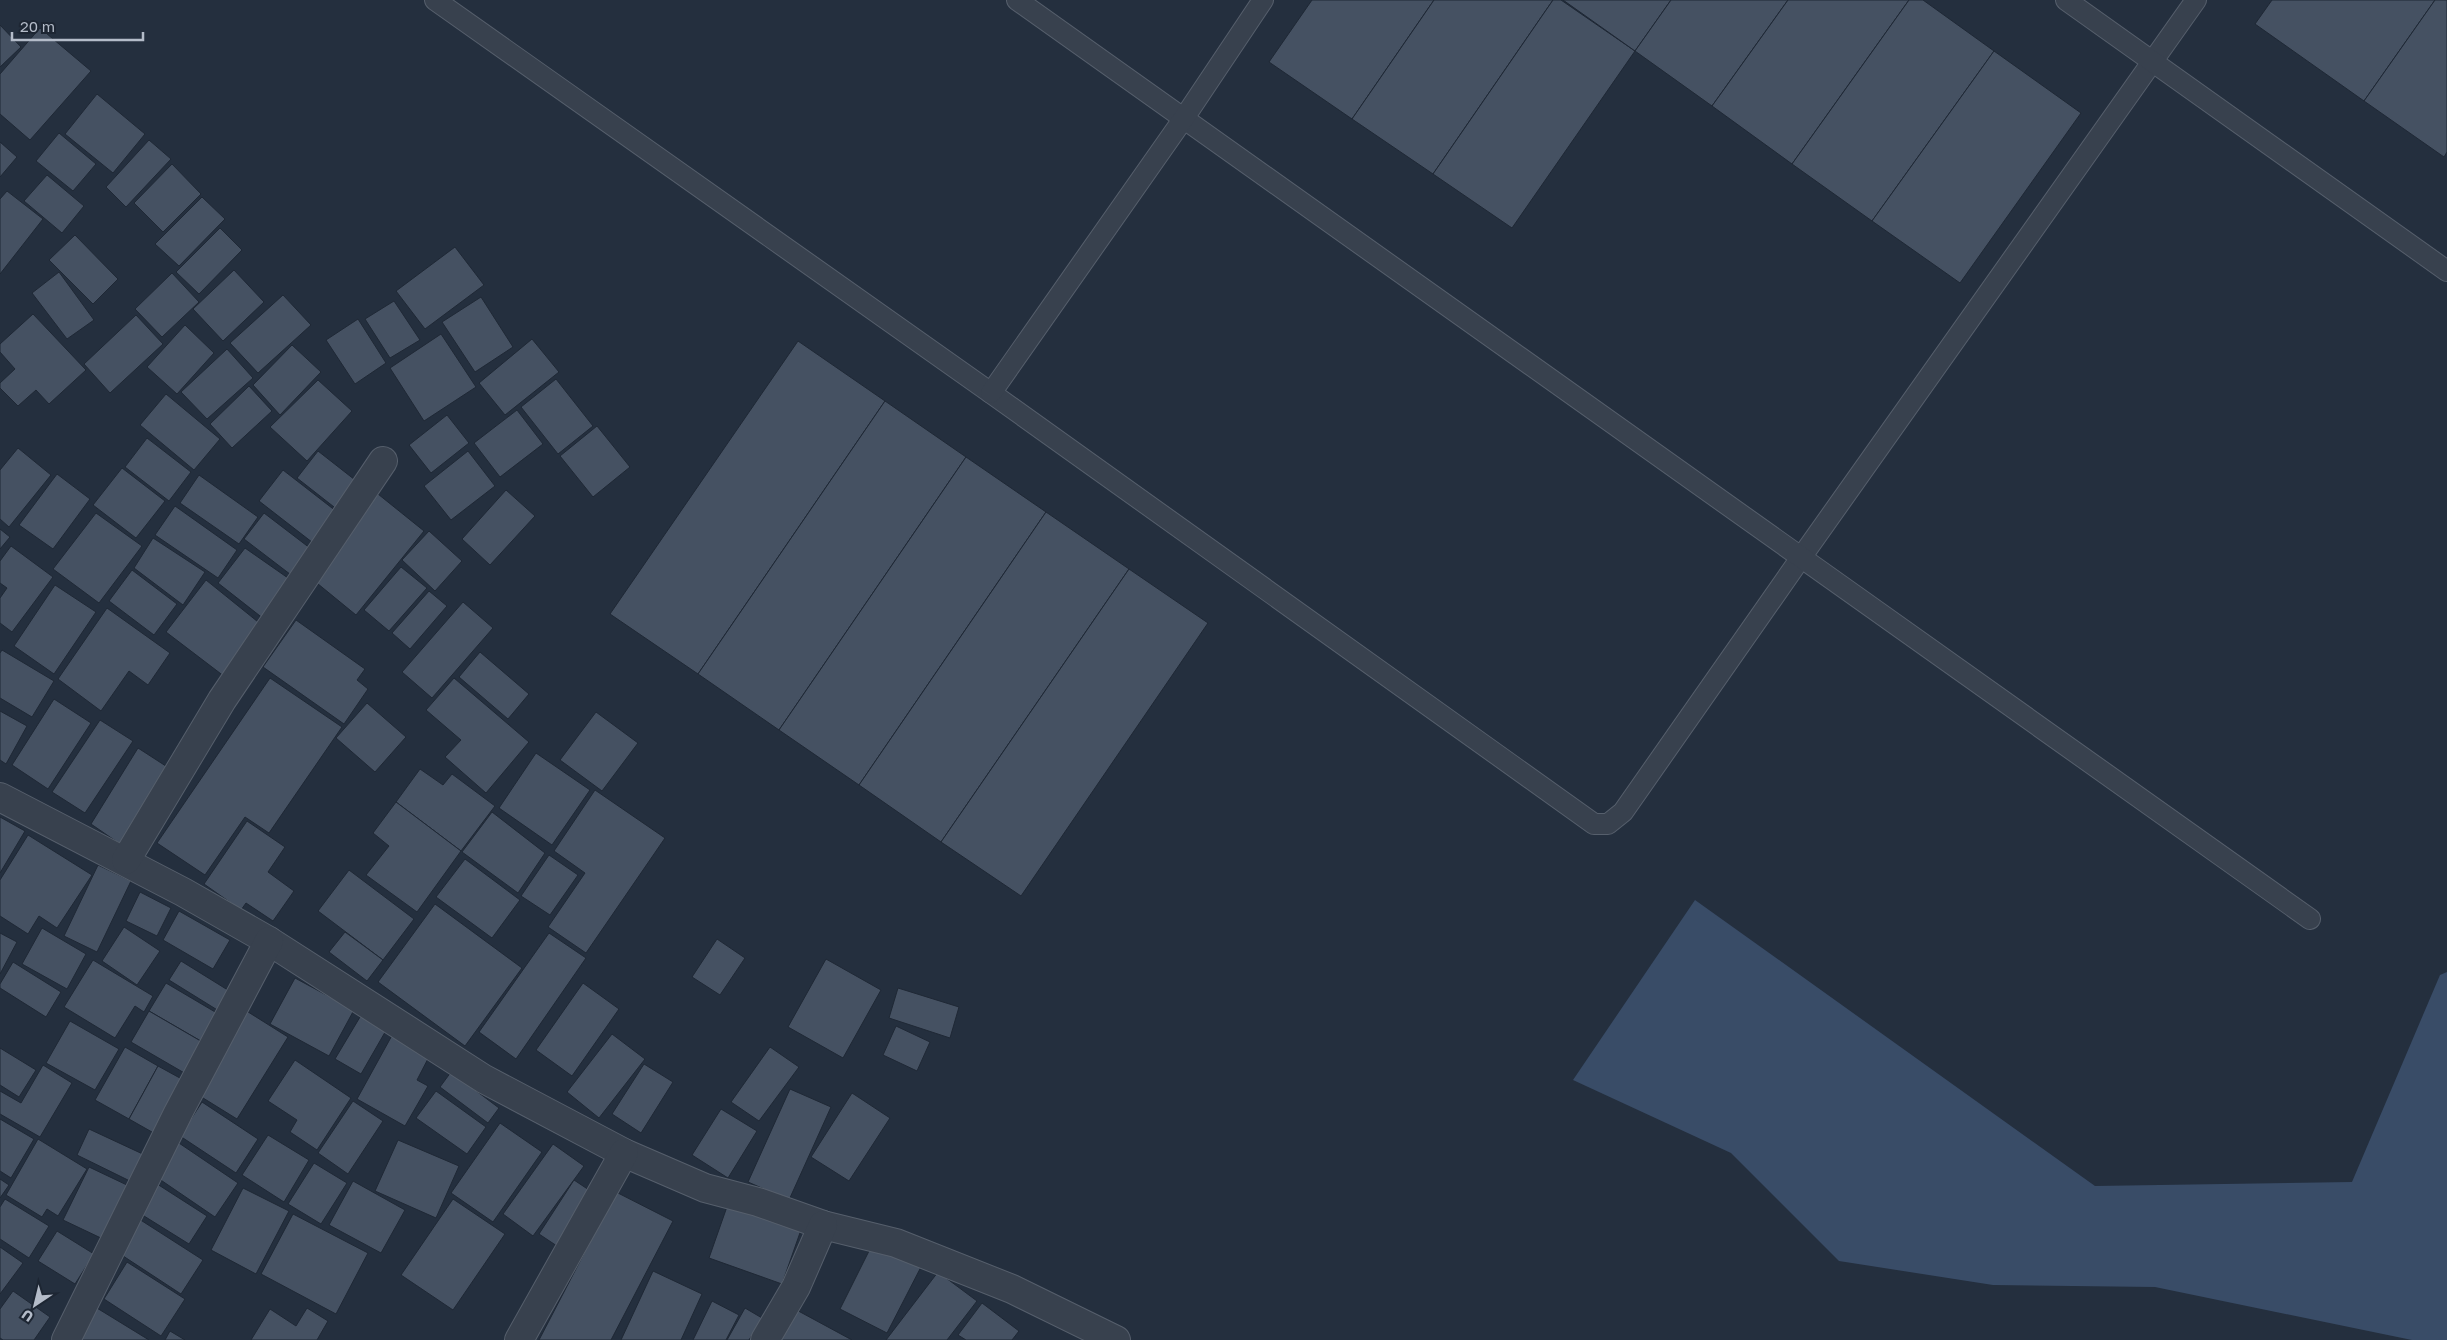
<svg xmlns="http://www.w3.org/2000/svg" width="2447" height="1340" font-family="'Golos Text',sans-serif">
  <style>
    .water { fill: #394c67 }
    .building { fill: #455162; stroke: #1f2835 }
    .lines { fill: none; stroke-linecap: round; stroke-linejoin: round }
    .lane-casing { stroke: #565f6c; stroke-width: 22 }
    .street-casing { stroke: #565f6c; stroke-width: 30 }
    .lane { stroke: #38414e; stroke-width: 20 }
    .street { stroke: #38414e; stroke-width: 28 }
  </style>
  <rect width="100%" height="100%" fill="#242f3e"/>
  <polygon class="water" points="1695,900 2095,1186 2352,1182 2440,975 2447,972 2447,1340 2412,1340 2155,1287 1993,1285 1839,1261 1731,1153 1573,1080"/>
  <g class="building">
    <polygon points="1312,0 1434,0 1352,119 1269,62"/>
    <polygon points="1434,0 1553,0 1433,174 1352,119"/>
    <polygon points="1553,0 1561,0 1635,51 1512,228 1433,174"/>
    <polygon points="1563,0 1671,0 1635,51"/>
    <polygon points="1671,0 1788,0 1712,106 1635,51"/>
    <polygon points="1788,0 1909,0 1792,164 1712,106"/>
    <polygon points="1909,0 1923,0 1994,51 1872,221 1792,164"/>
    <polygon points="2272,0 2435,0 2364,101 2255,24"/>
    <polygon points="2435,0 2447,0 2447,152 2444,157 2364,101"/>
    <polygon points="0,25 21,47 0,67"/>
    <polygon points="40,28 91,71 30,140 0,114 0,74"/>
    <polygon points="1994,51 2081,113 1960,283 1872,221"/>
    <polygon points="97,94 145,134 113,173 65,134"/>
    <polygon points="59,133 96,164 73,191 36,161"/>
    <polygon points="149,140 171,159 126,207 106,187"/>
    <polygon points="0,142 17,157 0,177"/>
    <polygon points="172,164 201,194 163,232 134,203"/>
    <polygon points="47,175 84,206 62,233 24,201"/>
    <polygon points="7,191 43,219 0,274 0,199"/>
    <polygon points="202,197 225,219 179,266 155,244"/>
    <polygon points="220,228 242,250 199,294 176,272"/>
    <polygon points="75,235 118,279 93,304 49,260"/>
    <polygon points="455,247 484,285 425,329 396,291"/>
    <polygon points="234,270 264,302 223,341 193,309"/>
    <polygon points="59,272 94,320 67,339 32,293"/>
    <polygon points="172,273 199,302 162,337 135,309"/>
    <polygon points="283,295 311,325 258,373 230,343"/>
    <polygon points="481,297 513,347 475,372 442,322"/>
    <polygon points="394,301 420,340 390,358 365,319"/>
    <polygon points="33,314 86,370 49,404 36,390 18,406 0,388 0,383 15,369 0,352 0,344"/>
    <polygon points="136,315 163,344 110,393 84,364"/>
    <polygon points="358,319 386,363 355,384 326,340"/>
    <polygon points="185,325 214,353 177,394 147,367"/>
    <polygon points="441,334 476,387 424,421 390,368"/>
    <polygon points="532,339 559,372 505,415 479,383"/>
    <polygon points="798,341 885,401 698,674 610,614"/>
    <polygon points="292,345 321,372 280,415 253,385"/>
    <polygon points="227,349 253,378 207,419 181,392"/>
    <polygon points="556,379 593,426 558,454 521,407"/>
    <polygon points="318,380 352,411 307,461 270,427"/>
    <polygon points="249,386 272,411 232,448 210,424"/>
    <polygon points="166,394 220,439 194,470 140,425"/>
    <polygon points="885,401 966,457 779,730 698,674"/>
    <polygon points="517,410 543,444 500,477 474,443"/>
    <polygon points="447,415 469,443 431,473 409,445"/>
    <polygon points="597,426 630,467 593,497 560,456"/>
    <polygon points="147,438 191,472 169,501 125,467"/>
    <polygon points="18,448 51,475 9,527 0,519 0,470"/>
    <polygon points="318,451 364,487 343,514 297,478"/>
    <polygon points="468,451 495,486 451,520 424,486"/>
    <polygon points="966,457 1046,512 859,785 779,730"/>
    <polygon points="122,468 165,501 136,538 93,505"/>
    <polygon points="283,470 341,515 317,546 259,501"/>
    <polygon points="57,474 90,499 53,549 19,525"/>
    <polygon points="199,475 258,517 239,544 180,503"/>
    <polygon points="506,490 535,516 490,565 462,539"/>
    <polygon points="378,494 424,531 356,615 312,579"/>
    <polygon points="175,506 237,550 218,578 155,535"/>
    <polygon points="1046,512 1129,569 941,842 859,785"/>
    <polygon points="96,513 142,546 99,603 53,569"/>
    <polygon points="264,513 319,555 299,581 244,539"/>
    <polygon points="0,529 10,537 0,549"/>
    <polygon points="429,531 462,561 435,591 402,560"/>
    <polygon points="153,538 205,572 183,605 134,568"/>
    <polygon points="11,546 53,577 12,632 0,623 0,598 7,588 0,583 0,561"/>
    <polygon points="245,548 298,585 269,623 218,583"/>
    <polygon points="401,567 427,588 389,631 364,610"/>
    <polygon points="1129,569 1208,623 1021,896 941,842"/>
    <polygon points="132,570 177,604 154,635 109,601"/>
    <polygon points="206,580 268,630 229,680 166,632"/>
    <polygon points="55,585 96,612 54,674 14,646"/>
    <polygon points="429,591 447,606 410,649 392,633"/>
    <polygon points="463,602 493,628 432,698 402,672"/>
    <polygon points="107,608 170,653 148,685 129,671 101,711 58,679"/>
    <polygon points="296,620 365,669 357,680 368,689 344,724 263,667"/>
    <polygon points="2,650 54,681 32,717 0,698 0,653"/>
    <polygon points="480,652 529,694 508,719 459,677"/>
    <polygon points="270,678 342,727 269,833 245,817 205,875 157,843"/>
    <polygon points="454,678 529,742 486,793 445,757 461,740 426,710"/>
    <polygon points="54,699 91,723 48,789 12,765"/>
    <polygon points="367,703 406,737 375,772 336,738"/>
    <polygon points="0,711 27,726 6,764 0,760"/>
    <polygon points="596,712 638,743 602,791 560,760"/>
    <polygon points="100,720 133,741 85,813 52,792"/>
    <polygon points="138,748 172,770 123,846 91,824"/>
    <polygon points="536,753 590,790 552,845 499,808"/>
    <polygon points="420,769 443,785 452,774 495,806 461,851 396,802"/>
    <polygon points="595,790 665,838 586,953 548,927 585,873 554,851"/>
    <polygon points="396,802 461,851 417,912 366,875 389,846 373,833"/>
    <polygon points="492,812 545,853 518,893 462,852"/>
    <polygon points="0,817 25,831 0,873"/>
    <polygon points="247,821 285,847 268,872 294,891 273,921 246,903 241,910 204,884"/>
    <polygon points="28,835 92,875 57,928 39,916 28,934 0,916 0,880"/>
    <polygon points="549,855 578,875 550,915 521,896"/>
    <polygon points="465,859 520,900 492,938 436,897"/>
    <polygon points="98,865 131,881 97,952 64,936"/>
    <polygon points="349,870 414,919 383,960 318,911"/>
    <polygon points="140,892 171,908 157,936 126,921"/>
    <polygon points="435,904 522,968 465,1046 378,982"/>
    <polygon points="179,911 230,940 213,969 163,940"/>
    <polygon points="124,927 160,951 137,985 102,961"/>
    <polygon points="42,928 86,954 67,989 22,964"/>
    <polygon points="345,932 383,960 367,981 329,952"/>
    <polygon points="0,933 17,942 0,974"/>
    <polygon points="549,933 586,958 516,1059 479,1032"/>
    <polygon points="717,939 745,958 720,995 692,977"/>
    <polygon points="826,959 881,990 843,1058 788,1027"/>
    <polygon points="93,960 153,996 144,1012 135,1006 115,1038 64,1007"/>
    <polygon points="181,961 231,992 219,1011 169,980"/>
    <polygon points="13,962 61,992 46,1017 0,988 0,984"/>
    <polygon points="295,978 354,1010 329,1056 270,1024"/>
    <polygon points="166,983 227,1019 211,1047 149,1011"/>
    <polygon points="583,983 619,1009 572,1076 536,1050"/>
    <polygon points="898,988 959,1007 950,1038 889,1018"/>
    <polygon points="245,1010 288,1037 237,1119 195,1093"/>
    <polygon points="149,1011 211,1047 193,1078 131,1042"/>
    <polygon points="363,1012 388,1027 361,1074 335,1059"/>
    <polygon points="70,1021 119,1049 95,1090 46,1063"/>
    <polygon points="896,1026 930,1042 917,1071 883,1055"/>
    <polygon points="395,1030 432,1051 417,1080 428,1086 405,1126 357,1099"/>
    <polygon points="612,1034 645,1059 599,1118 567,1092"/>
    <polygon points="125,1047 158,1066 129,1119 95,1100"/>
    <polygon points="770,1047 799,1067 759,1121 731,1102"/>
    <polygon points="0,1048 36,1070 19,1097 0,1085"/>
    <polygon points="295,1060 351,1098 317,1150 290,1132 297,1120 268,1101"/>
    <polygon points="644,1064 673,1082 641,1133 612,1114"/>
    <polygon points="43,1065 72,1083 40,1137 0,1114 0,1091 21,1103"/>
    <polygon points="158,1066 189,1083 159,1136 129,1119"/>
    <polygon points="451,1072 499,1108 488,1123 440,1087"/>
    <polygon points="790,1089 831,1107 789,1200 748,1182"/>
    <polygon points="436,1091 486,1127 467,1154 416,1118"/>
    <polygon points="852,1093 890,1118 849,1181 811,1157"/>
    <polygon points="353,1101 383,1121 348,1174 318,1153"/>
    <polygon points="202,1102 258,1139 236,1173 180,1136"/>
    <polygon points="721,1109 757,1131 728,1178 692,1155"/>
    <polygon points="0,1119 34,1139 11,1178 0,1171"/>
    <polygon points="500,1123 542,1152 493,1222 451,1193"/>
    <polygon points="89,1129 147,1156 134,1183 77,1155"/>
    <polygon points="268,1135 309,1160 284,1202 242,1175"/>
    <polygon points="38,1139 87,1169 58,1216 47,1209 42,1217 6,1195"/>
    <polygon points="173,1139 238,1183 215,1217 149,1172"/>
    <polygon points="398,1140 459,1166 436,1218 375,1191"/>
    <polygon points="553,1144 584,1166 533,1236 503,1214"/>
    <polygon points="314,1163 347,1183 321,1224 288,1204"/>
    <polygon points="89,1167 129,1186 103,1239 63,1220"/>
    <polygon points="0,1179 9,1185 0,1198"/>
    <polygon points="574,1180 598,1196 563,1250 539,1234"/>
    <polygon points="353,1181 405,1210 381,1253 329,1225"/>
    <polygon points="154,1182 207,1216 189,1244 136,1211"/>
    <polygon points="243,1188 289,1211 256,1274 211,1250"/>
    <polygon points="616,1192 673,1221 611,1340 539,1340"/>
    <polygon points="5,1199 49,1226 29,1258 0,1239 0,1207"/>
    <polygon points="453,1199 505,1234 453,1310 401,1275"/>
    <polygon points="729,1201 802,1227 782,1284 709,1258"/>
    <polygon points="293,1214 368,1253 336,1314 261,1274"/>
    <polygon points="139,1219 203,1260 181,1294 117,1252"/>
    <polygon points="57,1231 94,1254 75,1284 38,1261"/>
    <polygon points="874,1241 922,1265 887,1333 840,1309"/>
    <polygon points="0,1247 23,1263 0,1294"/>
    <polygon points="127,1262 185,1299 161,1336 104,1299"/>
    <polygon points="653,1271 702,1294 681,1340 621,1340"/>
    <polygon points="938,1272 977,1301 947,1340 886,1340"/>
    <polygon points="13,1291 50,1317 34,1340 3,1340 0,1338 0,1309"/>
    <polygon points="712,1301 739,1315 726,1340 693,1340"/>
    <polygon points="982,1303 1019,1331 1012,1340 966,1340 958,1335"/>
    <polygon points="92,1305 149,1340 71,1340"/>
    <polygon points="791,1307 852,1340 774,1340"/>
    <polygon points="307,1308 328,1321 317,1340 251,1340 270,1309 296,1326"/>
    <polygon points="745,1308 762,1318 749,1340 727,1340"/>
    <polygon points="170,1331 185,1340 165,1340"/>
  </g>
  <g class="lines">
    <defs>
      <g id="lane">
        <polyline points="435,0 991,393 1594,824 1608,824 1623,812 1800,559 2196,0"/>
        <polyline points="1017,0 2310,919"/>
        <polyline points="2066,0 2447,271"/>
        <polyline points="991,393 1184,118 1263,0"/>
      </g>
      <g id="street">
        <polyline points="0,797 183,892 269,941 484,1079 624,1153 705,1188 758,1202 823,1225 896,1243 1012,1289 1116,1340"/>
        <polyline points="126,860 222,700 383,461"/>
        <polyline points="66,1340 178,1113 269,941"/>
        <polyline points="519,1340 624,1153"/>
        <polyline points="765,1340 796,1287 823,1225"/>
      </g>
    </defs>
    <use href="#lane" class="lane-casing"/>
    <use href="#street" class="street-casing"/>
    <use href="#lane" class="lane"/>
    <use href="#street" class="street"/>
  </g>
  <g transform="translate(35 1305) rotate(215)" stroke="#1d2633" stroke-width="4" paint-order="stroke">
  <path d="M0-4L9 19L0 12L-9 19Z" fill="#b4bcc9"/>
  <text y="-8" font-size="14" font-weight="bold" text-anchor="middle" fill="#b4bcc9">U</text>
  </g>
  <path d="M12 32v8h131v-8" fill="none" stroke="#b4bcc9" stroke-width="2.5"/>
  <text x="20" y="32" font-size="15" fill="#b4bcc9" stroke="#1d2633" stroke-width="4" paint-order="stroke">20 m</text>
</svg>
